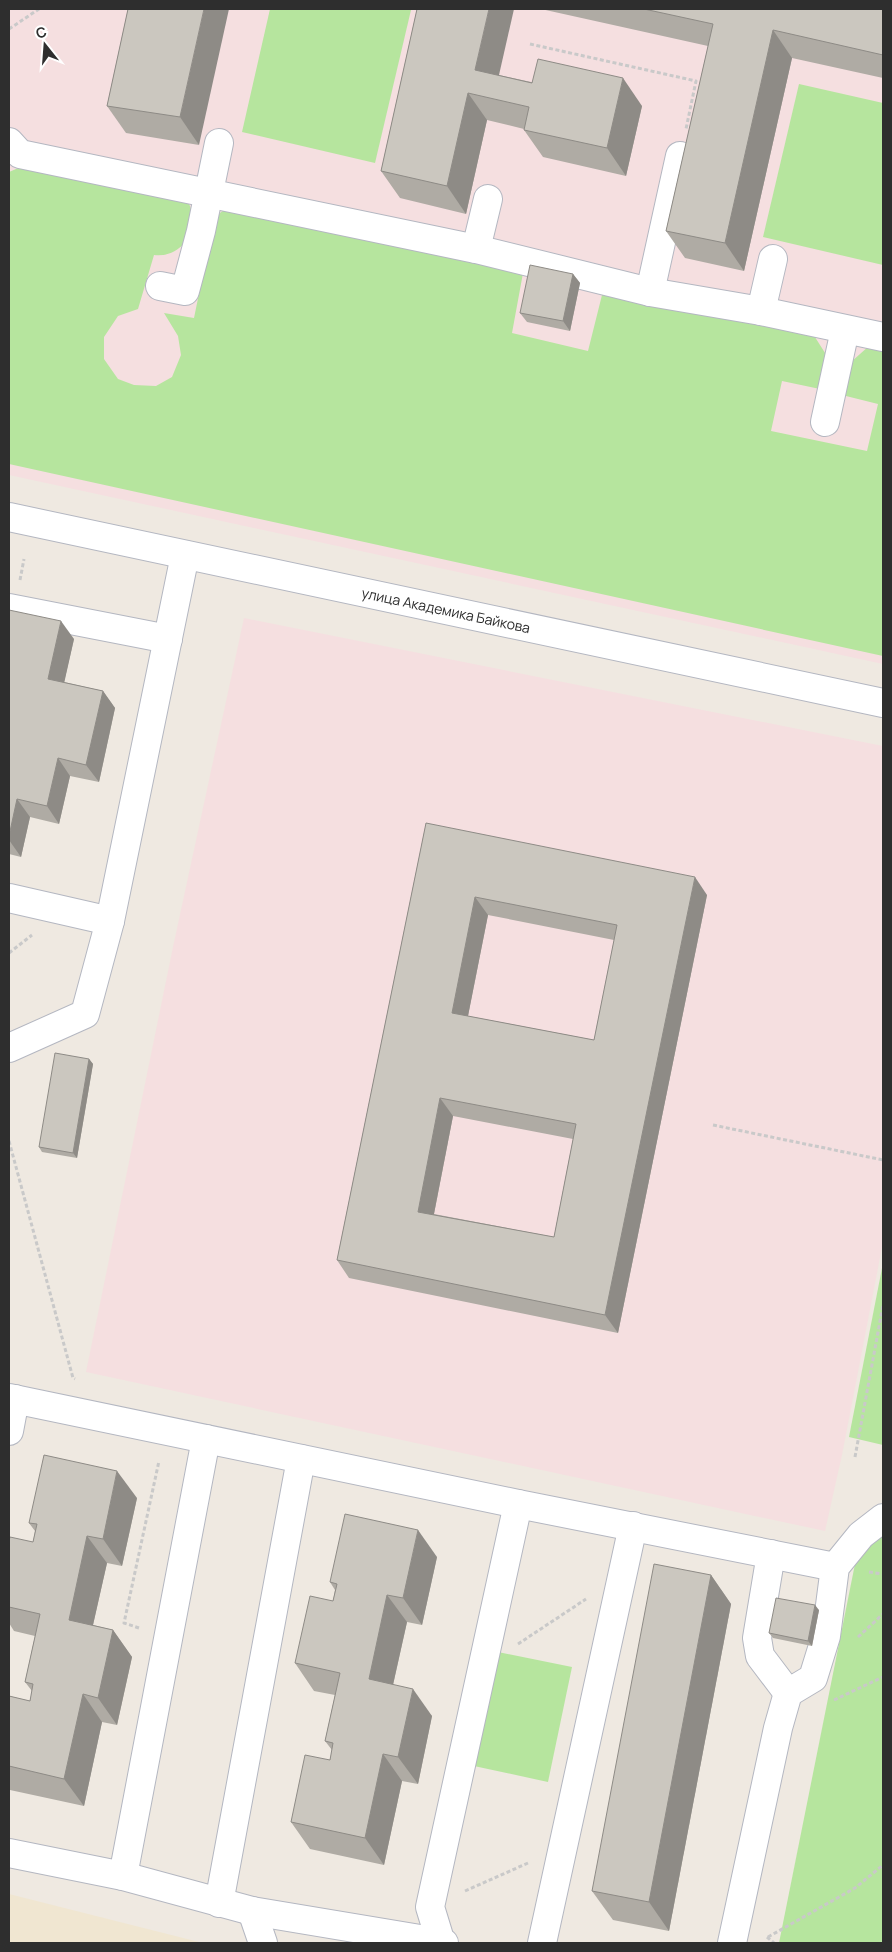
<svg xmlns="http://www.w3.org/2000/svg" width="892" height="1952" font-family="Manrope,sans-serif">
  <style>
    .education { fill: #f0e6d1 }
    .medical { fill: #f5dfe0 }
    .green { fill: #b6e59e }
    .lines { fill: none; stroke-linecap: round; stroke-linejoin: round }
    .minor-casing { stroke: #b4b7c1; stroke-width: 30 }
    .path { stroke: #c9c9c9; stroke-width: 3; stroke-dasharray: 4 2.5; stroke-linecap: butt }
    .minor { stroke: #fff; stroke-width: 28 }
    .wall { fill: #afaba4; fill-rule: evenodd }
    .shaded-wall { fill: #8e8b86 }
    .building { fill: #cbc7bf; stroke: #8e8b86; fill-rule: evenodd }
    .labels { text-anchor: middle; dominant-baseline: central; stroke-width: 4; stroke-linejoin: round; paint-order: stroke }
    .street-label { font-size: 14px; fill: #2e2e2e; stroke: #fff }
  </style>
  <rect width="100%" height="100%" fill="#efe9e1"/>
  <polygon class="education" points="9,1894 203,1943 9,1943"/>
  <g class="medical">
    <polygon points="9,9 883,9 883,664 9,475"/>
    <polygon points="244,618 883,746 883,1242 842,1455 825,1531 86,1372 173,947"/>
  </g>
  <g class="green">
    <polygon points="270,9 411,10 375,163 242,132"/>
    <polygon points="799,84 883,103 883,265 763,237"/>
    <path d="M 23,166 L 180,196 C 182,198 187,201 189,204 C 191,207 191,212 192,216 C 196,238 176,258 154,255 L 138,309 L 118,316 L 104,337 L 104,359 L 118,379 L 134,385 L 156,386 L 172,377 L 181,355 L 178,336 L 164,313 L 194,318 L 205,264 L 216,218 L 221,212 L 227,209 L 523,273 L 512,333 L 588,351 L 603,291 L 813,334 L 827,356 L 820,389 L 782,381 L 771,431 L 867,451 L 878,404 L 842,395 L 851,362 L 869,346 L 883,349 L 883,656 L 9,464 L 9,172 Z"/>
    <polygon points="883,1263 883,1445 849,1437"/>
    <polygon points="883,1536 883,1943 779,1943 858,1549"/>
    <polygon points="498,1652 572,1667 548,1782 474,1766"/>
  </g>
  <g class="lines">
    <defs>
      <g id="minor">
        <polyline points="9,142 20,154 476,249 650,292 761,311 883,337"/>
        <polyline points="476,249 488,199"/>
        <polyline points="160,286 185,291 201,231 219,143"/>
        <polyline points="650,292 680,156"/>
        <polyline points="761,311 773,259"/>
        <polyline points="825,422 845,330"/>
        <polyline points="9,517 883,703"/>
        <polyline points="9,608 168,639"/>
        <polyline points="9,898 110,921"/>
        <polyline points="9,1048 85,1014 110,921 185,555"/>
        <polyline points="9,1398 518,1504 430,1907 441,1943"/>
        <polyline points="9,1431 15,1399"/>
        <polyline points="518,1504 835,1567"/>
        <polyline points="771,1554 757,1638 760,1656 788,1693"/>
        <polyline points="9,1853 123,1876 252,1911 444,1943"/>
        <polyline points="123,1876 206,1439"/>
        <polyline points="219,1903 301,1459"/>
        <polyline points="252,1911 263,1943"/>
        <polyline points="542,1943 633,1526"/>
        <polyline points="732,1943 778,1728 788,1693 813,1678 826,1636 835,1567 861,1535 883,1518"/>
      </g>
    </defs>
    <use href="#minor" class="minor-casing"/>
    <g class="path">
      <polyline points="9,29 39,9"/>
      <polyline points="530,44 696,81 686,129"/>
      <polyline points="20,580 24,559"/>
      <polyline points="9,953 32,935"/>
      <polyline points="713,1125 883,1160"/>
      <polyline points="9,1141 73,1378 75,1379"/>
      <polyline points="855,1457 883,1305"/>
      <polyline points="869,1572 883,1574"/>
      <polyline points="139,1628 124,1623 159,1461"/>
      <polyline points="858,1637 883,1614"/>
      <polyline points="518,1644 586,1599"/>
      <polyline points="834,1700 883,1677"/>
      <polyline points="465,1891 528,1863"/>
      <polyline points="767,1937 774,1943"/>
      <polyline points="768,1937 855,1888 883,1865"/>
    </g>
    <use href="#minor" class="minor"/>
  </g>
  <g class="wall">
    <polygon points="128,9 199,145 126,133 107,106"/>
    <polygon points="417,9 499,75 642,106 626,176 543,157 524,130 524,129 487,120 466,214 400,198 381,171"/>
    <polygon points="541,9 883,9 883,78 792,58 744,271 685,258 666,231 708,46"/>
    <polygon points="573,274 580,283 570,331 527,322 520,313"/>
    <polygon points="9,610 74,639 64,682 103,691 115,708 99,782 70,776 59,824 30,817 21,857 9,854"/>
    <path d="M 426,823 L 707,895 L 618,1333 L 349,1278 L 337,1260 ZM 488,915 L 614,940 L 594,1040 L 468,1016 ZM 453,1116 L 573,1139 L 554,1237 L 434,1214 Z"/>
    <polygon points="89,1059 93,1064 77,1158 42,1152 39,1147"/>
    <polygon points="137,1498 122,1566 107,1563 93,1625 113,1630 132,1657 117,1725 102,1722 84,1806 10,1790 9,1789 9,1696 30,1701 32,1691 25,1682 35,1636 14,1631 9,1623 9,1541 33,1542 35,1531 29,1523"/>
    <polygon points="437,1557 422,1625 407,1622 393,1685 432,1716 418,1784 402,1781 384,1865 310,1849 291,1822 330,1760 332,1750 325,1741 335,1695 314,1691 295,1663 333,1601 335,1590 330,1582"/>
    <polygon points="711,1575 731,1604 669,1931 613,1920 592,1891"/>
    <polygon points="819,1610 812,1646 773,1638 769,1633"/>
  </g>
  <g class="shaded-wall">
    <polygon points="204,9 229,9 199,145 180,117"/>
    <polygon points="489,9 514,9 494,97 475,70"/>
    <polygon points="773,30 792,58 744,271 725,243"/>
    <polygon points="623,78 642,106 626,176 607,148"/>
    <polygon points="468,93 487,120 466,214 447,186"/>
    <polygon points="573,274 580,283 570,331 563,321"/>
    <polygon points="61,621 74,639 61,697 48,679"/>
    <polygon points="103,691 115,708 99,782 86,765"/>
    <polygon points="58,758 70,776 59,824 47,806"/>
    <polygon points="17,799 30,817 21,857 9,840 9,836"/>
    <polygon points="695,877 707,895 618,1333 605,1315"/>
    <polygon points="475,897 488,915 465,1031 452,1013"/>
    <polygon points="89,1059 93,1064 77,1158 73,1153"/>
    <polygon points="440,1098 453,1116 431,1229 418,1212"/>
    <polygon points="117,1471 137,1498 122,1566 103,1539"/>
    <polygon points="418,1530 437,1557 422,1625 403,1598"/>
    <polygon points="87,1536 107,1563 88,1647 69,1620"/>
    <polygon points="711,1575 731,1604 669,1931 649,1902"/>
    <polygon points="387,1595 407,1622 388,1707 369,1679"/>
    <polygon points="815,1605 819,1610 812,1646 808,1641"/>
    <polygon points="113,1630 132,1657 117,1725 98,1698"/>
    <polygon points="413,1689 432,1716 418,1784 398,1757"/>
    <polygon points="83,1694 102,1722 84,1806 64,1779"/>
    <polygon points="383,1754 402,1781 384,1865 365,1838"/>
  </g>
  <g class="building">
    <polygon points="128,9 204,9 180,117 107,106"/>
    <polygon points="417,9 489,9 475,70 532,83 538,59 623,78 607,148 524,130 529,107 468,93 447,186 381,171"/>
    <polygon points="644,9 883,9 883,55 773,30 725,243 666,231 713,24"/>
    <polygon points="530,265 573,274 563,321 520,313"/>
    <polygon points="9,610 61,621 48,679 103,691 86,765 58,758 47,806 17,799 9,836"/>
    <path d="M 426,823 L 695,877 L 605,1315 L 337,1260 ZM 475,897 L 617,925 L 594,1040 L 452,1013 ZM 440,1098 L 576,1124 L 554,1237 L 418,1212 Z"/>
    <polygon points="55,1053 89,1059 73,1153 39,1147"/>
    <polygon points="44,1455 117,1471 103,1539 87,1536 69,1620 113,1630 98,1698 83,1694 64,1779 9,1766 9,1696 30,1701 33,1684 25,1682 40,1614 9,1607 9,1541 10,1537 33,1542 37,1524 29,1523"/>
    <polygon points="345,1514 418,1530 403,1598 387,1595 369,1679 413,1689 398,1757 383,1754 365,1838 291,1822 305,1755 330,1760 333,1743 325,1741 340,1673 295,1663 310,1596 333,1601 337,1584 330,1582"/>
    <polygon points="654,1564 711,1575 649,1902 592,1891"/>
    <polygon points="776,1598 815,1605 808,1641 769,1633"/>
  </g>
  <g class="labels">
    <g class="street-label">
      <text transform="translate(446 610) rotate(12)">улица Академика Байкова</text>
    </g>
  </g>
  <rect width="892" height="1952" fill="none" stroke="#2e2e2e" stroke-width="20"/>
  <g transform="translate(45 45) rotate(343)" stroke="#ffffff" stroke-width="4" paint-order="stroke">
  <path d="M0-4L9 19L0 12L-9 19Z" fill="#2e2e2e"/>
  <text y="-8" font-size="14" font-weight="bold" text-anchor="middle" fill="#2e2e2e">С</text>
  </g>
</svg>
